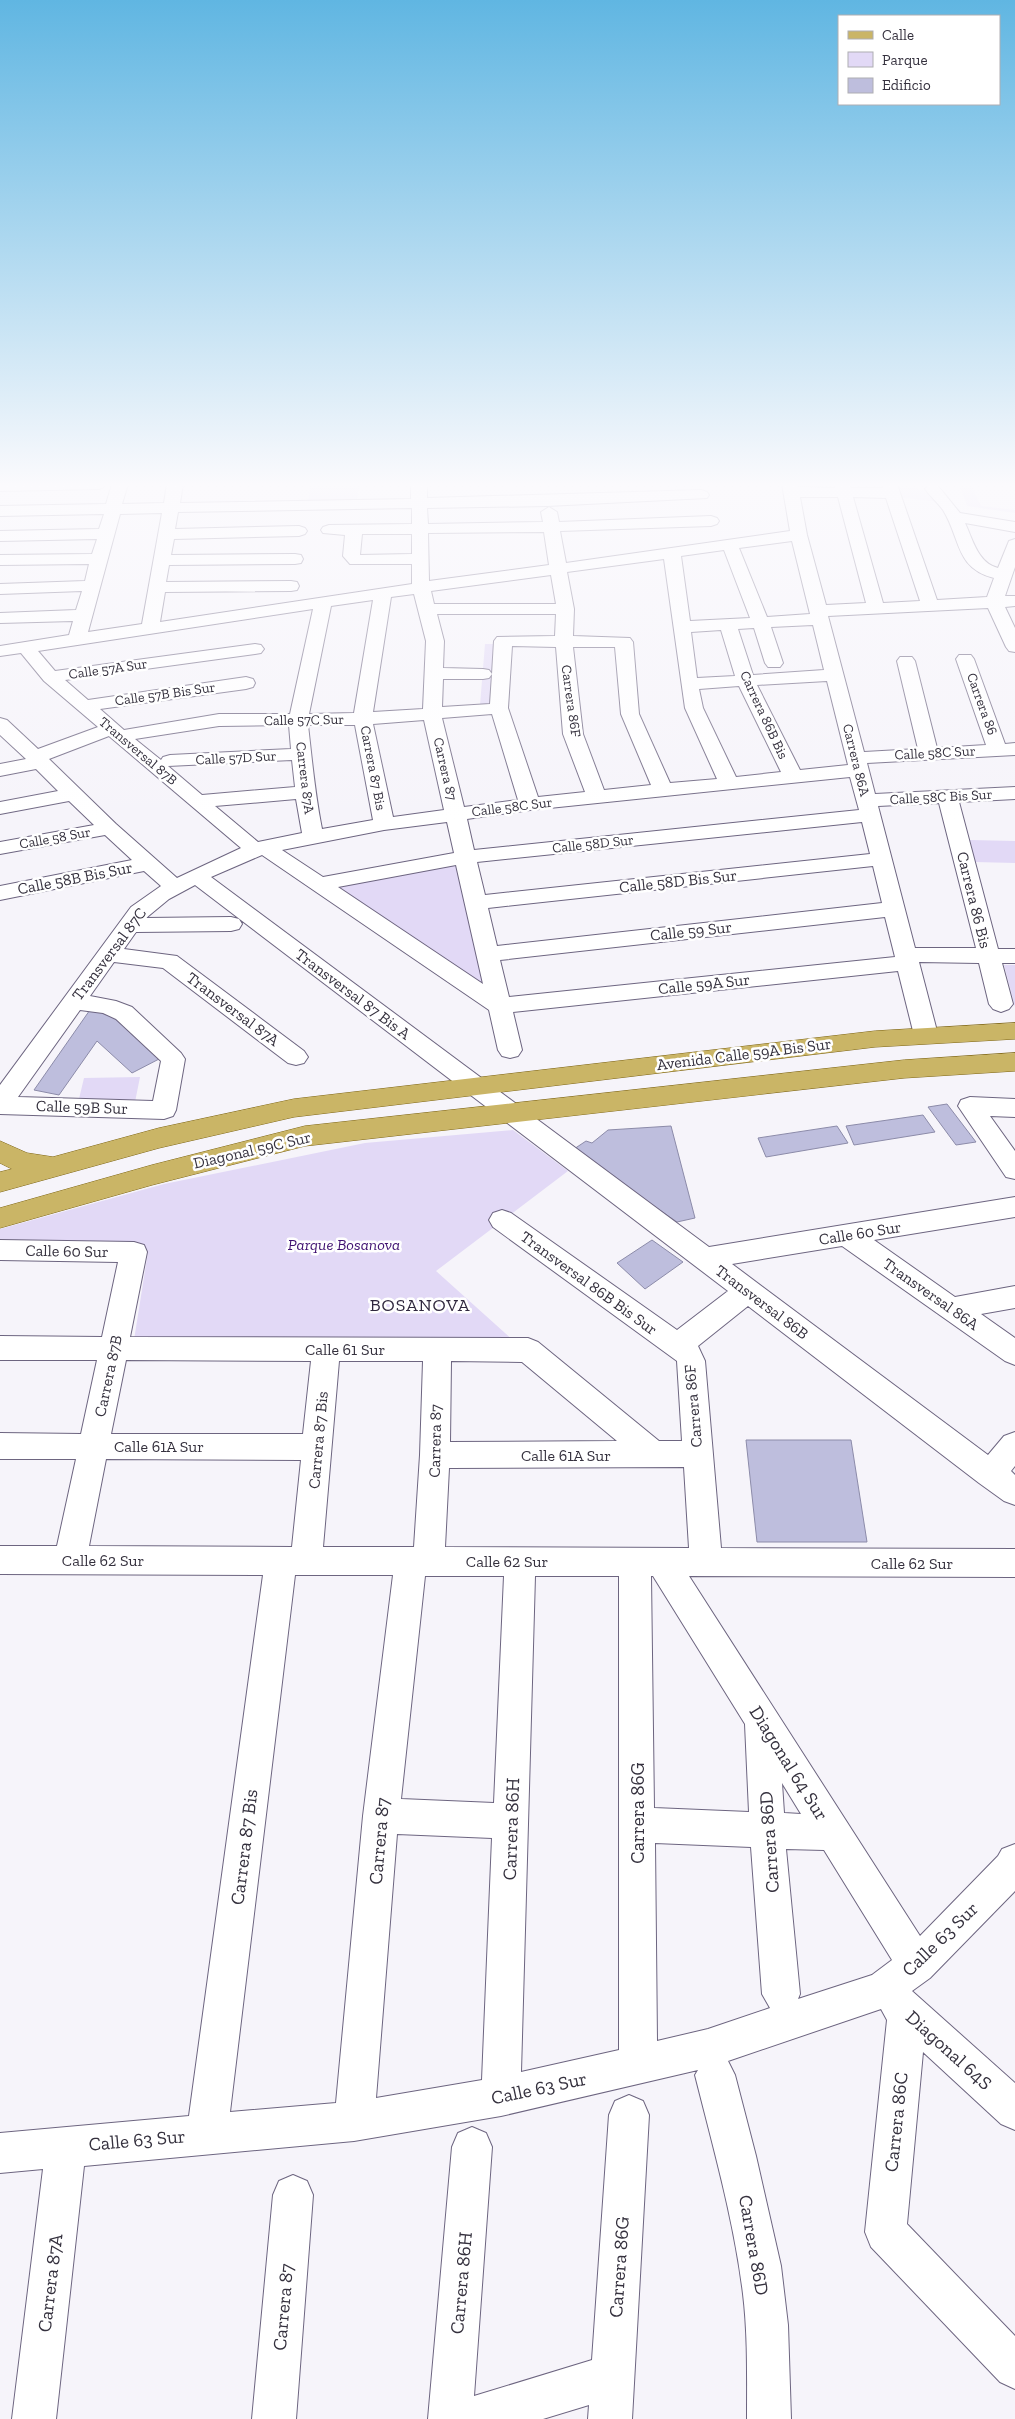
<svg xmlns="http://www.w3.org/2000/svg" width="1015" height="2419" viewBox="0 0 1015 2419" font-family="'Zilla Slab',serif">
<rect width="100%" height="100%" fill="#f6f4fa"/>
<path fill="#e2d9f6" d="M 311,484 L 359,484 L 357,501 L 308,502 Z
M 959,484 L 971,484 L 981,506 L 1015,510 L 1015,513 L 967,506 Z
M 893,485 L 930,491 L 940,502 L 897,497 Z
M 485,644 L 498,644 L 494,706 L 480,705 Z
M 970,840 L 1015,841 L 1015,863 L 975,862 Z
M 460,860 L 490,990 L 336,885 Z
M 1004,965 L 1015,965 L 1015,1007 Z
M 140,1077 L 135,1102 L 78,1103 L 84,1078 Z
M 513,1130 L 568,1171 L 436,1271 L 516,1343 L 134,1340 L 148,1252 L 0,1250 L 0,1229 L 164,1184 L 365,1143 Z"/>
<path fill="#bebedd" stroke="#8c8ba9" d="M 92,1007 L 115,1014 L 161,1058 L 132,1073 L 97,1041 L 59,1095 L 34,1090 Z
M 947,1104 L 976,1142 L 956,1145 L 928,1107 Z
M 923,1115 L 935,1132 L 854,1145 L 846,1126 Z
M 671,1126 L 695,1218 L 677,1222 L 584,1158 L 571,1151 L 586,1141 L 592,1143 L 608,1130 Z
M 837,1126 L 848,1143 L 766,1157 L 758,1138 Z
M 652,1240 L 683,1262 L 645,1289 L 617,1263 Z
M 746,1440 L 851,1440 L 867,1542 L 757,1542 Z"/>
<g fill="none" stroke-linecap="round" stroke-linejoin="round">
<defs>
<path id="minor" d="M 0,484 L 108,484 L 100,489 L 0,491 Z
M 112,484 L 128,484 L 122,504 L 164,503 L 167,484 L 183,484 L 180,503 L 411,499 L 411,484 L 427,484 L 427,498 L 701,490 L 707,492 L 709,495 L 707,498 L 547,506 L 427,508 L 428,524 L 543,522 L 541,512 L 549,507 L 557,512 L 559,522 L 711,516 L 717,518 L 719,521 L 717,524 L 711,526 L 560,531 L 566,563 L 790,531 L 782,484 L 798,484 L 798,487 L 835,488 L 834,484 L 850,484 L 851,488 L 883,488 L 881,484 L 897,484 L 937,600 L 987,597 L 994,578 C 955,568 961,539 943,510 C 938,503 930,496 925,489 L 928,486 L 938,486 L 960,513 L 1015,522 L 1015,532 L 965,523 C 973,540 978,563 998,568 L 1009,541 L 1015,539 L 1015,567 L 1005,596 L 1015,596 L 1015,606 L 1005,607 L 1015,628 L 1015,652 L 1009,651 L 1006,647 L 988,608 L 828,616 L 864,752 L 918,749 L 897,661 L 900,657 L 912,657 L 915,661 L 937,748 L 986,745 L 956,659 L 959,655 L 971,655 L 974,659 L 1005,744 L 1015,743 L 1015,755 L 867,763 L 875,794 L 1015,787 L 1015,799 L 959,802 L 998,949 L 1015,949 L 1015,963 L 1002,963 L 1013,1004 L 1009,1009 L 1001,1012 L 993,1009 L 989,1004 L 979,963 L 919,962 L 938,1035 L 934,1041 L 926,1043 L 918,1041 L 914,1035 L 898,971 L 513,1012 L 522,1050 L 518,1056 L 510,1058 L 502,1056 L 498,1050 L 489,1010 L 262,855 L 211,877 L 709,1247 L 1015,1197 L 1015,1217 L 874,1240 L 955,1297 L 1015,1286 L 1015,1308 L 981,1314 L 1015,1338 L 1015,1365 L 1005,1361 L 842,1246 L 732,1264 L 988,1455 L 1004,1436 L 1015,1432 L 1015,1466 L 1011,1471 L 1015,1475 L 1015,1505 L 1004,1501 L 979,1483 L 748,1306 L 698,1346 L 705,1361 L 721,1548 L 1015,1549 L 1015,1577 L 689,1576 L 920,1936 L 998,1856 L 1002,1849 L 1015,1844 L 1015,1891 L 930,1978 L 912,1991 L 1015,2083 L 1015,2130 L 1001,2124 L 923,2052 L 907,2224 L 1015,2336 L 1015,2389 L 1000,2382 L 871,2247 L 865,2232 L 887,2020 L 881,2009 L 728,2061 L 735,2075 L 756,2156 L 781,2266 L 788,2325 L 791,2419 L 747,2419 C 747,2377 748,2335 743,2294 C 734,2220 713,2147 695,2075 L 698,2070 L 501,2116 L 354,2141 L 84,2166 L 56,2419 L 12,2419 L 43,2169 L 0,2173 L 0,2133 L 189,2116 L 263,1575 L 0,1574 L 0,1546 L 57,1546 L 76,1459 L 0,1459 L 0,1433 L 81,1434 L 97,1360 L 0,1360 L 0,1336 L 102,1337 L 118,1262 L 0,1260 L 0,1240 L 134,1242 L 144,1245 L 147,1252 L 130,1337 L 528,1338 L 538,1342 L 659,1441 L 682,1441 L 677,1361 L 493,1227 L 489,1220 L 493,1213 L 502,1210 L 511,1213 L 677,1330 L 728,1291 L 195,885 L 169,899 L 146,918 L 231,917 L 239,919 L 242,924 L 239,929 L 231,931 L 136,932 L 124,949 L 177,956 L 304,1051 L 308,1057 L 304,1063 L 296,1065 L 288,1063 L 163,968 L 114,962 L 90,996 L 116,1001 L 132,1007 L 181,1053 L 185,1059 L 176,1110 L 173,1116 L 164,1119 L 0,1114 L 0,1085 L 131,907 L 161,886 L 144,871 L 0,900 L 0,886 L 132,860 L 105,835 L 0,854 L 0,842 L 94,825 L 69,801 L 0,814 L 0,802 L 58,791 L 36,769 L 0,776 L 0,764 L 26,759 L 0,735 L 0,718 L 7,720 L 38,749 L 98,727 L 44,681 L 21,653 L 0,656 L 0,646 L 69,635 L 73,621 L 0,623 L 0,613 L 76,610 L 82,591 L 0,594 L 0,584 L 85,581 L 89,564 L 0,565 L 0,555 L 92,554 L 97,539 L 0,541 L 0,531 L 99,529 L 104,514 L 0,516 L 0,506 L 106,504 ZM 800,497 L 838,497 L 866,603 L 826,605 L 807,535 ZM 853,497 L 886,498 L 920,601 L 883,603 ZM 412,508 L 412,524 L 329,525 L 323,527 L 321,530 L 323,533 L 345,535 L 343,556 L 350,564 L 412,564 L 412,584 L 160,622 L 165,592 L 291,591 L 297,590 L 299,586 L 297,582 L 291,581 L 166,582 L 169,565 L 295,564 L 301,563 L 303,559 L 301,555 L 295,554 L 171,555 L 174,539 L 299,536 L 305,534 L 307,531 L 305,528 L 299,526 L 175,529 L 178,512 ZM 162,513 L 142,624 L 88,632 L 120,514 ZM 544,532 L 549,565 L 429,581 L 428,533 ZM 362,534 L 412,534 L 412,554 L 360,555 ZM 792,541 L 810,614 L 767,617 L 739,548 ZM 724,550 L 750,618 L 690,621 L 681,556 ZM 664,559 L 685,708 L 717,779 L 670,783 L 639,714 L 633,642 L 630,638 L 573,636 L 574,609 L 567,572 ZM 551,575 L 556,604 L 434,604 L 431,591 ZM 414,594 L 426,641 L 423,709 L 373,712 L 391,597 ZM 373,600 L 354,713 L 309,714 L 331,606 ZM 313,609 L 290,714 L 219,714 L 124,730 L 100,709 L 246,689 L 253,687 L 255,683 L 253,679 L 246,677 L 88,700 L 65,680 L 255,654 L 261,653 L 264,649 L 261,645 L 255,644 L 55,671 L 38,651 ZM 437,614 L 556,614 L 555,636 L 497,637 L 494,641 L 492,674 L 489,670 L 483,669 L 443,668 L 444,641 ZM 813,625 L 824,670 L 753,675 L 738,629 L 754,628 L 765,663 L 768,667 L 780,667 L 783,663 L 771,627 ZM 721,630 L 735,676 L 697,678 L 691,632 ZM 512,646 L 556,647 L 563,734 L 585,792 L 538,797 L 508,708 ZM 573,647 L 615,647 L 621,714 L 651,785 L 604,790 L 583,734 ZM 492,674 L 490,704 L 442,707 L 443,679 L 483,679 L 489,678 ZM 827,681 L 848,765 L 800,770 L 757,685 ZM 739,686 L 781,772 L 736,777 L 703,708 L 699,689 ZM 492,714 L 518,800 L 464,807 L 442,718 ZM 424,720 L 444,810 L 393,817 L 373,724 ZM 289,725 L 291,749 L 170,755 L 163,757 L 161,760 L 135,739 L 219,726 ZM 308,725 L 355,725 L 373,820 L 322,829 C 315,794 312,760 308,725 ZM 109,736 L 241,848 L 177,878 L 116,824 L 49,759 ZM 292,760 L 295,787 L 202,795 L 168,766 ZM 850,777 L 859,810 L 474,850 L 467,819 L 530,810 ZM 296,799 L 302,833 L 258,842 L 215,806 ZM 939,803 L 976,948 L 915,948 L 878,806 ZM 447,822 L 454,853 L 323,877 L 282,850 L 384,830 ZM 862,822 L 870,854 L 485,895 L 477,862 ZM 456,865 L 483,984 L 338,887 ZM 873,866 L 882,903 L 497,946 L 488,908 ZM 885,917 L 895,957 L 509,997 L 500,960 ZM 80,1010 L 103,1013 L 116,1019 L 161,1061 L 153,1101 L 18,1097 ZM 126,1360 L 311,1361 L 303,1434 L 111,1434 ZM 339,1361 L 423,1361 L 420,1455 L 414,1547 L 323,1547 ZM 451,1361 L 522,1362 L 617,1441 L 450,1442 ZM 106,1459 L 301,1460 L 292,1547 L 89,1546 ZM 684,1467 L 689,1548 L 445,1547 L 449,1468 ZM 295,1575 L 393,1575 L 363,1816 L 336,2103 L 230,2112 ZM 425,1576 L 504,1576 L 494,1803 L 401,1799 ZM 535,1576 L 619,1576 L 619,2050 L 521,2072 ZM 651,1576 L 653,1576 L 745,1724 L 749,1812 L 654,1808 ZM 782,1783 L 801,1814 L 784,1813 ZM 397,1834 L 492,1838 L 482,2080 L 376,2098 ZM 655,1843 L 751,1847 L 762,1994 L 770,2008 L 708,2029 L 657,2041 ZM 786,1849 L 824,1850 L 892,1960 L 872,1975 L 798,1999 L 800,1994 Z
M 970,1097 L 1015,1099 L 1015,1117 L 990,1116 L 1015,1151 L 1015,1179 L 1006,1177 L 958,1106 L 961,1100 Z
M 629,2095 L 643,2101 L 649,2115 L 632,2419 L 588,2419 L 589,2405 L 543,2419 L 428,2419 L 452,2147 L 458,2133 L 472,2127 L 486,2133 L 492,2147 L 474,2396 L 592,2360 L 609,2115 L 615,2101 Z
M 293,2175 L 307,2181 L 313,2195 L 296,2419 L 252,2419 L 273,2195 L 279,2181 Z"/>
<path id="major" d="M 1015,1023 L 1015,1039 L 875,1047 L 294,1117 L 159,1148 L 0,1192 L 0,1172 L 12,1169 L 0,1163 L 0,1141 L 27,1153 L 53,1157 L 159,1128 L 294,1099 L 875,1031 Z
M 1015,1053 L 1015,1071 L 904,1078 L 305,1146 L 152,1185 L 0,1228 L 0,1208 L 152,1165 L 305,1126 L 904,1060 Z"/>
</defs>
<use href="#minor" stroke="#6d6580" stroke-width="2"/>
<use href="#major" stroke="#7f6616" stroke-width="1"/>
<use href="#minor" fill="#fff" fill-rule="evenodd"/>
<use href="#major" fill="#cab566" fill-rule="evenodd"/>
</g>
<linearGradient id="sky" x2="0" y2="1"><stop stop-color="#60b6e2"/><stop offset="0.59" stop-color="#fbfafd"/><stop offset="1" stop-color="#fbfafd" stop-opacity="0"/></linearGradient>
<rect width="1015" height="822" fill="url(#sky)"/>
<g text-anchor="middle" dominant-baseline="central" stroke-width="5" stroke-linejoin="round" paint-order="stroke">
<g font-size="14" fill="#35313e" stroke="#fff">
<text transform="translate(108 669) rotate(-8)">Calle 57A Sur</text>
<text transform="translate(165 694) rotate(-8)">Calle 57B Bis Sur</text>
<text transform="translate(571 701) rotate(82)">Carrera 86F</text>
<text transform="translate(982 704) rotate(70)">Carrera 86</text>
<text transform="translate(764 715) rotate(65)">Carrera 86B Bis</text>
<text transform="translate(304 720) rotate(-1)">Calle 57C Sur</text>
<text transform="translate(138 751) rotate(40)">Transversal 87B</text>
<text transform="translate(935 753) rotate(-3)">Calle 58C Sur</text>
<text transform="translate(236 758) rotate(-3)">Calle 57D Sur</text>
<text transform="translate(856 760) rotate(76)">Carrera 86A</text>
<text transform="translate(373 768) rotate(79)">Carrera 87 Bis</text>
<text transform="translate(445 769) rotate(77)">Carrera 87</text>
<text transform="translate(305 778) rotate(83)">Carrera 87A</text>
<text transform="translate(941 797) rotate(-3)">Calle 58C Bis Sur</text>
<text transform="translate(512 807) rotate(-7)">Calle 58C Sur</text>
<text transform="translate(55 838) rotate(-10)">Calle 58 Sur</text>
<text transform="translate(593 844) rotate(-6)">Calle 58D Sur</text>
</g>
<g font-size="16" fill="#35313e" stroke="#fff">
<text transform="translate(75 878) rotate(-11)">Calle 58B Bis Sur</text>
<text transform="translate(678 881) rotate(-6)">Calle 58D Bis Sur</text>
<text transform="translate(974 900) rotate(76)">Carrera 86 Bis</text>
<text transform="translate(691 931) rotate(-6)">Calle 59 Sur</text>
<text transform="translate(109 954) rotate(-53)">Transversal 87C</text>
<text transform="translate(704 984) rotate(-6)">Calle 59A Sur</text>
<text transform="translate(353 994) rotate(37)">Transversal 87 Bis A</text>
<text transform="translate(233 1009) rotate(37)">Transversal 87A</text>
<text transform="translate(744 1054) rotate(-7)">Avenida Calle 59A Bis Sur</text>
<text transform="translate(82 1107) rotate(2)">Calle 59B Sur</text>
<text transform="translate(252 1150) rotate(-13)">Diagonal 59C Sur</text>
<text transform="translate(860 1233) rotate(-9)">Calle 60 Sur</text>
<text transform="translate(67 1251) rotate(1)">Calle 60 Sur</text>
<text transform="translate(589 1283) rotate(36)">Transversal 86B Bis Sur</text>
<text transform="translate(931 1294) rotate(35)">Transversal 86A</text>
<text transform="translate(762 1302) rotate(37)">Transversal 86B</text>
<text x="345" y="1349">Calle 61 Sur</text>
<text transform="translate(108 1376) rotate(-78)">Carrera 87B</text>
<text transform="translate(693 1406) rotate(-95)">Carrera 86F</text>
<text transform="translate(318 1440) rotate(-85)">Carrera 87 Bis</text>
<text transform="translate(435 1441) rotate(-89)">Carrera 87</text>
<text x="159" y="1446">Calle 61A Sur</text>
<text x="566" y="1455">Calle 61A Sur</text>
<text x="103" y="1560">Calle 62 Sur</text>
<text x="507" y="1561">Calle 62 Sur</text>
<text x="912" y="1563">Calle 62 Sur</text>
</g>
<g font-size="16" font-style="italic" fill="#3f1070" stroke="#fff">
<text x="344" y="1244">Parque Bosanova</text>
</g>
<g font-size="18" letter-spacing="1" fill="#2f273e" stroke="#fff">
<text x="420" y="1305">BOSANOVA</text>
</g>
<g font-size="19" fill="#35313e" stroke="#fff">
<text transform="translate(789 1763) rotate(58)">Diagonal 64 Sur</text>
<text transform="translate(637 1813) rotate(-90)">Carrera 86G</text>
<text transform="translate(511 1829) rotate(-88)">Carrera 86H</text>
<text transform="translate(379 1841) rotate(-85)">Carrera 87</text>
<text transform="translate(769 1842) rotate(-94)">Carrera 86D</text>
<text transform="translate(244 1847) rotate(-83)">Carrera 87 Bis</text>
<text transform="translate(940 1939) rotate(-44)">Calle 63 Sur</text>
<text transform="translate(949 2050) rotate(42)">Diagonal 64S</text>
<text transform="translate(539 2088) rotate(-12)">Calle 63 Sur</text>
<text transform="translate(896 2122) rotate(-84)">Carrera 86C</text>
<text transform="translate(137 2140) rotate(-5)">Calle 63 Sur</text>
<text transform="translate(754 2245) rotate(80)">Carrera 86D</text>
<text transform="translate(619 2267) rotate(-86)">Carrera 86G</text>
<text transform="translate(50 2283) rotate(-83)">Carrera 87A</text>
<text transform="translate(461 2283) rotate(-85)">Carrera 86H</text>
<text transform="translate(283 2307) rotate(-85)">Carrera 87</text>
</g>
</g>
<rect x="838" y="15" width="162" height="90" fill="#ffffff" stroke="#aeadb2"/>
<rect x="848" y="31" width="25" height="8" fill="#cab566" stroke="#aeadb2"/>
<text x="882" y="40" font-size="15" fill="#35313e">Calle</text>
<rect x="848" y="52" width="25" height="15" fill="#e2d9f6" stroke="#aeadb2"/>
<text x="882" y="65" font-size="15" fill="#35313e">Parque</text>
<rect x="848" y="78" width="25" height="15" fill="#bebedd" stroke="#aeadb2"/>
<text x="882" y="90" font-size="15" fill="#35313e">Edificio</text>
</svg>
